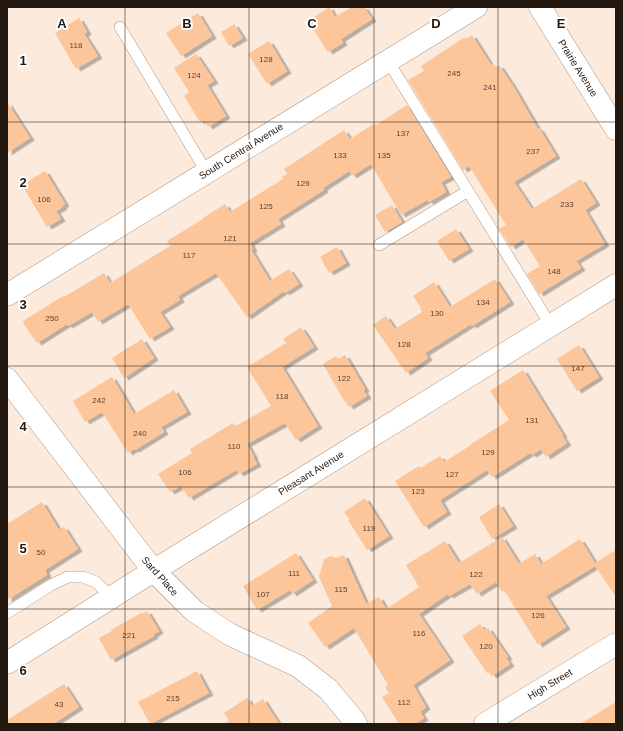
<svg xmlns="http://www.w3.org/2000/svg" width="623" height="731" viewBox="0 0 623 731" font-family="Arial,sans-serif">
<defs>
<filter id="shadow"><feDropShadow dx="4.5" dy="2.5" stdDeviation="0" flood-color="#0004"/></filter>
</defs>
<rect width="100%" height="100%" fill="#fceadc"/>
<path fill="#fdc59a" filter="url(#shadow)" d="M 329,7 L 335,17 L 352,7 L 364,7 L 372,19 L 341,39 L 343,43 L 328,52 L 308,21 Z
M 198,13 L 212,36 L 181,56 L 166,33 Z
M 79,18 L 87,32 L 84,34 L 98,56 L 76,69 L 55,33 Z
M 234,24 L 243,38 L 229,46 L 221,32 Z
M 472,35 L 491,65 L 493,64 L 495,68 L 499,65 L 513,86 L 538,129 L 539,128 L 556,156 L 514,182 L 532,209 L 581,179 L 596,203 L 585,210 L 605,244 L 576,261 L 581,268 L 539,294 L 527,274 L 540,266 L 523,239 L 511,247 L 499,229 L 506,225 L 469,166 L 463,170 L 408,80 L 424,71 L 421,66 L 465,37 L 466,39 Z
M 269,41 L 287,71 L 267,84 L 248,54 Z
M 196,54 L 214,81 L 207,85 L 226,116 L 208,127 L 204,120 L 200,122 L 184,96 L 189,92 L 174,68 Z
M 7,102 L 30,138 L 7,153 Z
M 407,105 L 451,177 L 441,182 L 446,192 L 429,202 L 427,200 L 401,215 L 371,164 L 352,176 L 349,171 L 323,188 L 324,190 L 278,219 L 281,224 L 250,243 L 253,249 L 251,250 L 270,281 L 289,269 L 299,284 L 285,293 L 284,291 L 247,317 L 216,273 L 178,296 L 180,300 L 160,312 L 170,327 L 150,339 L 128,304 L 98,322 L 92,312 L 68,326 L 67,324 L 37,343 L 23,323 L 24,323 L 23,321 L 63,296 L 64,297 L 104,273 L 110,283 L 170,246 L 167,241 L 203,219 L 203,218 L 225,204 L 230,212 L 283,179 L 282,177 L 287,174 L 284,169 L 344,130 L 350,139 L 375,123 L 376,125 Z
M 45,171 L 65,204 L 62,206 L 63,207 L 56,211 L 61,219 L 47,227 L 22,185 Z
M 392,205 L 402,222 L 385,232 L 375,215 Z
M 456,229 L 469,249 L 449,261 L 437,241 Z
M 337,247 L 346,263 L 329,273 L 320,257 Z
M 495,279 L 510,302 L 472,326 L 471,324 L 425,353 L 428,358 L 406,373 L 373,325 L 386,316 L 395,329 L 422,312 L 420,309 L 421,308 L 413,296 L 434,282 L 450,307 Z
M 301,327 L 314,347 L 282,367 L 318,426 L 296,440 L 285,423 L 247,444 L 254,457 L 253,457 L 257,464 L 239,474 L 236,470 L 189,498 L 181,486 L 170,492 L 158,474 L 192,453 L 190,449 L 233,423 L 236,426 L 271,406 L 247,367 L 286,343 L 283,339 Z
M 142,339 L 154,358 L 124,378 L 112,358 Z
M 579,345 L 599,377 L 577,391 L 557,359 Z
M 345,355 L 365,389 L 363,390 L 367,396 L 349,407 L 345,401 L 344,401 L 323,364 L 336,356 L 338,359 Z
M 523,370 L 563,435 L 562,436 L 567,443 L 546,457 L 541,449 L 532,455 L 530,453 L 492,477 L 487,470 L 440,500 L 447,512 L 424,527 L 395,481 L 419,466 L 420,468 L 440,456 L 444,462 L 471,445 L 471,444 L 509,420 L 490,391 Z
M 112,377 L 134,414 L 174,390 L 187,412 L 161,427 L 164,432 L 135,450 L 134,449 L 128,453 L 102,412 L 85,422 L 73,401 Z
M 365,498 L 389,536 L 367,550 L 348,520 L 350,520 L 344,512 Z
M 42,502 L 59,530 L 64,527 L 78,549 L 45,570 L 47,575 L 7,600 L 7,524 Z
M 499,504 L 513,526 L 492,539 L 479,517 Z
M 502,537 L 519,564 L 535,554 L 541,564 L 580,539 L 595,563 L 616,550 L 616,597 L 595,566 L 546,596 L 566,627 L 538,645 L 504,590 L 502,592 L 496,582 L 477,594 L 470,584 L 449,596 L 448,594 L 419,614 L 450,660 L 413,685 L 426,707 L 420,712 L 424,718 L 415,724 L 399,724 L 382,697 L 389,693 L 385,687 L 388,685 L 354,628 L 325,647 L 308,623 L 332,606 L 319,577 L 324,559 L 331,556 L 336,558 L 344,555 L 366,604 L 379,597 L 386,609 L 419,587 L 406,565 L 445,541 L 459,563 Z
M 296,553 L 313,580 L 292,594 L 290,590 L 257,610 L 243,586 Z
M 147,611 L 159,631 L 153,635 L 154,636 L 111,660 L 99,638 L 112,631 L 111,630 L 141,613 L 142,614 Z
M 480,624 L 484,630 L 488,628 L 508,657 L 506,658 L 510,664 L 492,676 L 489,672 L 487,673 L 462,636 Z
M 197,671 L 209,693 L 150,724 L 138,702 Z
M 64,684 L 79,707 L 53,724 L 7,724 L 7,720 Z
M 247,698 L 252,706 L 263,699 L 279,724 L 224,724 L 229,721 L 224,713 Z
M 616,702 L 616,724 L 580,724 Z"/>
<g fill="none" stroke-linecap="round" stroke-linejoin="round">
<defs>
<path id="service" d="M 120,27 L 207,173
M 388,61 L 551,326
M 379,245 L 468,191
M 7,613 L 51,585 L 68,577 L 83,577 L 96,582 L 111,597"/>
<path id="minor" d="M 7,295 L 476,7
M 7,379 L 153,570 L 194,611 L 229,634 L 298,666 L 328,689 L 353,719 L 356,724
M 7,663 L 166,563 L 616,285
M 485,724 L 616,644"/>
<path id="secondary" d="M 540,7 L 616,129"/>
</defs>
<use href="#service" stroke="#b49883" stroke-width="12"/>
<use href="#minor" stroke="#b49883" stroke-width="23"/>
<use href="#secondary" stroke="#b49883" stroke-width="23"/>
<use href="#service" stroke="#fff" stroke-width="11"/>
<use href="#minor" stroke="#fff" stroke-width="22"/>
<use href="#secondary" stroke="#fff" stroke-width="22"/>
</g>
<path fill="none" stroke="#241911" stroke-width="1" stroke-opacity="0.55" d="M 125,7 L 125,724M 249,7 L 249,724M 374,7 L 374,724M 498,7 L 498,724M 7,122 L 616,122M 7,244 L 616,244M 7,366 L 616,366M 7,487 L 616,487M 7,609 L 616,609"/>
<g text-anchor="middle" dominant-baseline="central" stroke-width="4" stroke-linejoin="round" paint-order="stroke">
<g font-size="8" fill="#5a4433">
<text x="76" y="45">118</text>
<text x="266" y="59">128</text>
<text x="454" y="73">245</text>
<text x="194" y="75">124</text>
<text x="490" y="87">241</text>
<text x="403" y="133">137</text>
<text x="533" y="151">237</text>
<text x="340" y="155">133</text>
<text x="384" y="155">135</text>
<text x="303" y="183">129</text>
<text x="44" y="199">106</text>
<text x="567" y="204">233</text>
<text x="266" y="206">125</text>
<text x="230" y="238">121</text>
<text x="189" y="255">117</text>
<text x="554" y="271">148</text>
<text x="483" y="302">134</text>
<text x="437" y="313">130</text>
<text x="52" y="318">250</text>
<text x="404" y="344">128</text>
<text x="578" y="368">147</text>
<text x="344" y="378">122</text>
<text x="282" y="396">118</text>
<text x="99" y="400">242</text>
<text x="532" y="420">131</text>
<text x="140" y="433">240</text>
<text x="234" y="446">110</text>
<text x="488" y="452">129</text>
<text x="185" y="472">106</text>
<text x="452" y="474">127</text>
<text x="418" y="491">123</text>
<text x="369" y="528">119</text>
<text x="41" y="552">50</text>
<text x="294" y="573">111</text>
<text x="476" y="574">122</text>
<text x="341" y="589">115</text>
<text x="263" y="594">107</text>
<text x="538" y="615">126</text>
<text x="419" y="633">116</text>
<text x="129" y="635">221</text>
<text x="486" y="646">120</text>
<text x="173" y="698">215</text>
<text x="404" y="702">112</text>
<text x="59" y="704">43</text>
</g>
<g font-size="10" fill="#241911" stroke="#fff">
<text transform="translate(578 68) rotate(58)">Prairie Avenue</text>
<text transform="translate(241 151) rotate(-32)">South Central Avenue</text>
<text transform="translate(311 473) rotate(-32)">Pleasant Avenue</text>
<text transform="translate(160 576) rotate(48)">Sard Place</text>
<text transform="translate(550 684) rotate(-31)">High Street</text>
</g>
</g>
<g font-size="13" text-anchor="middle" font-weight="bold" fill="#241911" stroke="#fff" stroke-width="4" stroke-linejoin="round" paint-order="stroke">
<text x="62" y="28">A</text>
<text x="187" y="28">B</text>
<text x="312" y="28">C</text>
<text x="436" y="28">D</text>
<text x="561" y="28">E</text>
<text x="23" y="65">1</text>
<text x="23" y="187">2</text>
<text x="23" y="309">3</text>
<text x="23" y="431">4</text>
<text x="23" y="553">5</text>
<text x="23" y="675">6</text>
</g>
<rect width="623" height="731" fill="none" stroke="#241911" stroke-width="16"/>
</svg>
